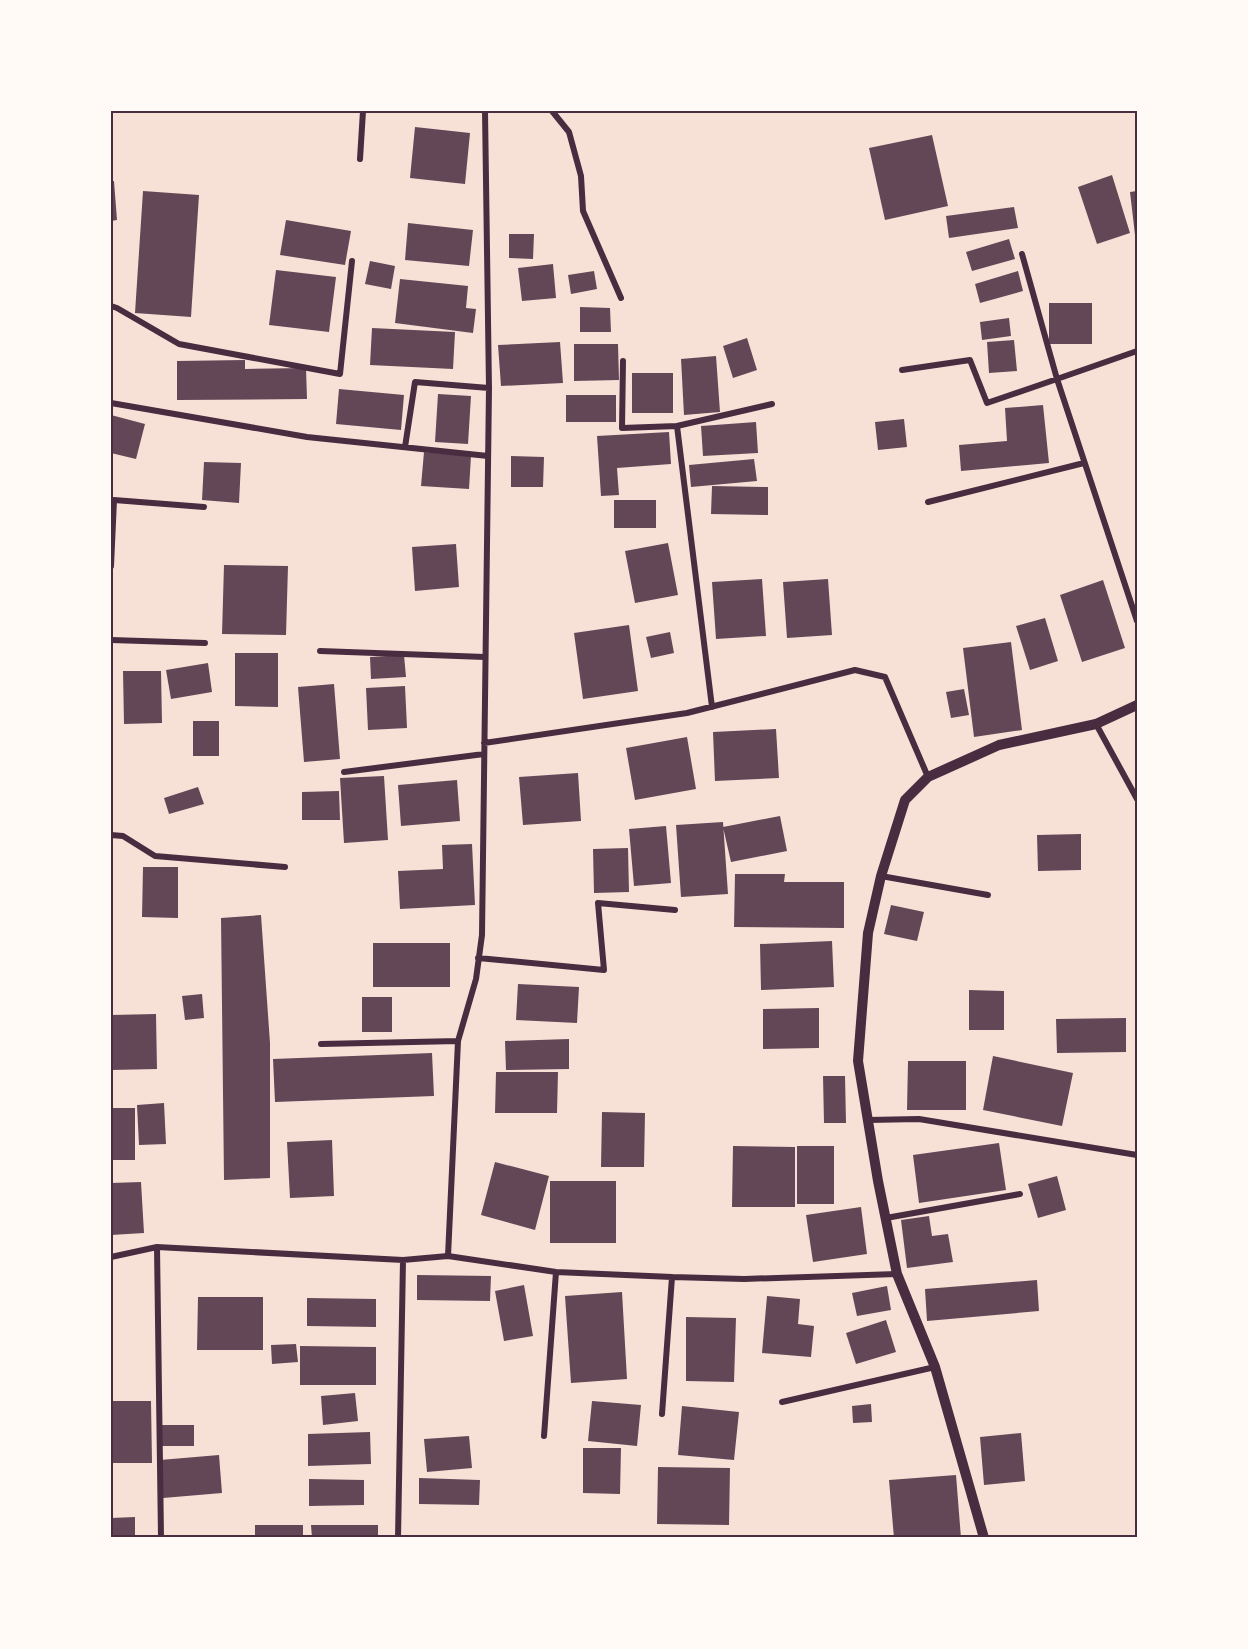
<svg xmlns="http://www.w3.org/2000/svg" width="1248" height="1649" viewBox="0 0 1248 1649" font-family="'DM Sans',sans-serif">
<rect width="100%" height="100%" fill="#f7e1d7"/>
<path fill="#644757" d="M 415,127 L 470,133 L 465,184 L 410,178 Z
M 932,135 L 948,206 L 885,220 L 869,148 Z
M 1112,175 L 1130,233 L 1097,244 L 1078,187 Z
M 111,181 L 114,181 L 117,220 L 111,221 Z
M 143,191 L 199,195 L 191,317 L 135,313 Z
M 1137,191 L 1137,235 L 1135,235 L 1130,192 Z
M 1014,207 L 1018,228 L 949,238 L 946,216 Z
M 286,220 L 351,231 L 345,265 L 280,255 Z
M 408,223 L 473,230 L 469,266 L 405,260 Z
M 509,234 L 534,234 L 533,259 L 509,258 Z
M 1009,239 L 1015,259 L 972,271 L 966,252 Z
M 370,261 L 395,266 L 391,289 L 365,284 Z
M 553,264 L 556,298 L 522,301 L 518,268 Z
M 276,270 L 336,277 L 329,332 L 269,325 Z
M 594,271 L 597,289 L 571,294 L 568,275 Z
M 1018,271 L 1023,291 L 980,303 L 975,284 Z
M 400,279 L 468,286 L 466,308 L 476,309 L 473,333 L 395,323 Z
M 1049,303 L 1092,303 L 1092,344 L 1049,344 Z
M 580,307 L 610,308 L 611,332 L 580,332 Z
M 1009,318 L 1011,336 L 982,340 L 980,322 Z
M 372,328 L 455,332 L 453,369 L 370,365 Z
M 747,338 L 757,370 L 733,378 L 723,346 Z
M 1014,340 L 1017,371 L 989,373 L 987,342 Z
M 560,342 L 563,383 L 501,386 L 498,345 Z
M 574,344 L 618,344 L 619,380 L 574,381 Z
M 716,356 L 720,412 L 684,415 L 681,359 Z
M 245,360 L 245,369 L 306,368 L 307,399 L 177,400 L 177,361 Z
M 632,373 L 673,373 L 673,413 L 632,413 Z
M 339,389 L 404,395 L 401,430 L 336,424 Z
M 438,394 L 471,396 L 468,444 L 435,442 Z
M 566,395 L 616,395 L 616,422 L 566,422 Z
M 1043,405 L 1049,463 L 961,471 L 959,445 L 1007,441 L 1005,408 Z
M 111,415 L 145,424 L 136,459 L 111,453 Z
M 904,419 L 907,447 L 878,450 L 875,422 Z
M 756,422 L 758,453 L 703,456 L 701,426 Z
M 669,432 L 671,464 L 617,468 L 619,495 L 601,496 L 597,436 Z
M 424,452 L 471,456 L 469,489 L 421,486 Z
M 511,456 L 544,457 L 543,487 L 511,487 Z
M 754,459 L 757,481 L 691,487 L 689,465 Z
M 204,462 L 241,463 L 239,503 L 202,500 Z
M 712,486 L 768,487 L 768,515 L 711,514 Z
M 614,500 L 656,500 L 656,528 L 614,528 Z
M 668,543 L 678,595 L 635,603 L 625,551 Z
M 456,544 L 459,587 L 415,591 L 412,547 Z
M 224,565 L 288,566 L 286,635 L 222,634 Z
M 762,579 L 766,636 L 716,639 L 712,582 Z
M 828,579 L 832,635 L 787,638 L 783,582 Z
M 1103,580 L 1125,648 L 1082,662 L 1060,595 Z
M 1045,618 L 1058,661 L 1030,670 L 1016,626 Z
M 629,625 L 638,691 L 583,699 L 574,633 Z
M 670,632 L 674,653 L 651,658 L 646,637 Z
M 1011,642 L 1022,730 L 974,737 L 963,648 Z
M 235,653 L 278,653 L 278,707 L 235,706 Z
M 404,655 L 406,677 L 371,679 L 370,657 Z
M 208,663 L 212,692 L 171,699 L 166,670 Z
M 123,671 L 161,671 L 162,723 L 124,724 Z
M 334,684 L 340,759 L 304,762 L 298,687 Z
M 405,686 L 407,728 L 368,730 L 366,688 Z
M 964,689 L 969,715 L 951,718 L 946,692 Z
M 193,721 L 219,721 L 219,756 L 193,756 Z
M 776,729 L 779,778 L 715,781 L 713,732 Z
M 687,737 L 696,789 L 635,800 L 626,748 Z
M 578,773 L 581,821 L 523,825 L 519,777 Z
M 384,776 L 388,840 L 344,843 L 340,778 Z
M 457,780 L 460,821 L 401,826 L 398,785 Z
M 198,787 L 204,804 L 169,814 L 164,798 Z
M 339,791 L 340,820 L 302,820 L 302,792 Z
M 780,816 L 787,851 L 731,862 L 723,827 Z
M 723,822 L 728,894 L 681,897 L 676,825 Z
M 666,826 L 671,883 L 634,886 L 629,829 Z
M 1081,834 L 1081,870 L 1038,871 L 1037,835 Z
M 472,844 L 475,905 L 400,909 L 398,871 L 443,869 L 442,845 Z
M 628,848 L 629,892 L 594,893 L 593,849 Z
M 143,867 L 178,867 L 178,918 L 142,917 Z
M 735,874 L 785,874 L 784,882 L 844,882 L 844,928 L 734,927 Z
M 891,905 L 924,912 L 917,941 L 884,934 Z
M 261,915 L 270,1043 L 270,1178 L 224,1180 L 221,918 Z
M 832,941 L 834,987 L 761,990 L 760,944 Z
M 373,943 L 450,943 L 450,987 L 373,987 Z
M 518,984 L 579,987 L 577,1023 L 516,1020 Z
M 969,990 L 1004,991 L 1004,1030 L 969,1030 Z
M 202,994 L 204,1018 L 185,1020 L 182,996 Z
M 362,997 L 392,997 L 392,1032 L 362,1032 Z
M 819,1008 L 819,1048 L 763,1049 L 763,1009 Z
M 156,1014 L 157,1069 L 111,1070 L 111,1015 Z
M 1126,1018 L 1126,1052 L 1057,1053 L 1056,1019 Z
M 569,1039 L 569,1069 L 506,1070 L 505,1041 Z
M 432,1053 L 434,1096 L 275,1102 L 273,1059 Z
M 993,1056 L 1073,1073 L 1062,1126 L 983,1110 Z
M 908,1061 L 966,1061 L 966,1110 L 907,1110 Z
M 496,1072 L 558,1072 L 557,1113 L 495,1113 Z
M 823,1076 L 845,1076 L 846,1123 L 824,1123 Z
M 164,1103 L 166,1144 L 139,1145 L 137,1105 Z
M 111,1108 L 135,1108 L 135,1160 L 111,1160 Z
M 602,1112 L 645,1113 L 644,1167 L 601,1167 Z
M 332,1140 L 334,1196 L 290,1198 L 287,1142 Z
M 999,1143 L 1006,1190 L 919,1203 L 913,1155 Z
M 733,1146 L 795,1147 L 795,1207 L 732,1207 Z
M 797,1146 L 834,1146 L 834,1204 L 797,1204 Z
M 495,1162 L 549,1176 L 535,1230 L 481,1215 Z
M 1057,1176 L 1066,1210 L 1038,1218 L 1028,1184 Z
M 550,1181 L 616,1181 L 616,1243 L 550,1243 Z
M 141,1182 L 144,1233 L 111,1235 L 111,1183 Z
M 861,1207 L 867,1254 L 813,1262 L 806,1215 Z
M 929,1216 L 932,1236 L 948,1234 L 953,1262 L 907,1268 L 901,1220 Z
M 417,1275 L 491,1276 L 490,1301 L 417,1300 Z
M 1037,1280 L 1039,1311 L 927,1321 L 925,1289 Z
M 524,1285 L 533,1336 L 504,1341 L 495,1291 Z
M 887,1286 L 891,1310 L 857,1316 L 852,1293 Z
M 622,1292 L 627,1379 L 571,1383 L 565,1296 Z
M 767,1296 L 800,1299 L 798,1324 L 814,1326 L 811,1357 L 762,1353 Z
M 198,1297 L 263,1297 L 263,1350 L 197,1350 Z
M 307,1298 L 376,1299 L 376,1327 L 307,1326 Z
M 686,1317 L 736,1318 L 734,1382 L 686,1381 Z
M 886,1320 L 896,1352 L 856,1364 L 846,1333 Z
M 296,1344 L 298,1362 L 272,1364 L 271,1345 Z
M 300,1346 L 376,1347 L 376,1385 L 300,1385 Z
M 355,1393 L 358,1421 L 323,1425 L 321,1396 Z
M 111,1401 L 151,1401 L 152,1463 L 111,1463 Z
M 592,1401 L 641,1405 L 637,1446 L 588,1441 Z
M 871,1404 L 872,1422 L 853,1423 L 852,1406 Z
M 682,1406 L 739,1412 L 734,1460 L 678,1455 Z
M 161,1425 L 194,1425 L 194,1446 L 161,1446 Z
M 370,1432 L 371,1464 L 308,1466 L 308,1434 Z
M 1021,1433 L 1025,1481 L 984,1485 L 980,1437 Z
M 469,1436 L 472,1468 L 427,1472 L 424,1439 Z
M 583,1448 L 621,1448 L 620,1494 L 583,1493 Z
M 219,1455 L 222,1493 L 163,1498 L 160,1460 Z
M 658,1467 L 730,1468 L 729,1525 L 657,1524 Z
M 956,1475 L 961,1538 L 894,1538 L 889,1480 Z
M 419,1478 L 480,1480 L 479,1505 L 419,1504 Z
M 309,1479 L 364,1480 L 364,1505 L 309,1506 Z
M 135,1517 L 135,1538 L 111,1538 L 111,1518 Z
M 255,1525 L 303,1525 L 303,1538 L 255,1538 Z
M 311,1525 L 378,1525 L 378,1538 L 312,1538 Z"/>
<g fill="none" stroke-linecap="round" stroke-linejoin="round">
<path stroke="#4a2c40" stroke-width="6" d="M 552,111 L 569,132 L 581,176 L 583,211 L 621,298
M 360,159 L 363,111
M 1022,254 L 1057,379 L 1137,351
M 111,306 L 117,308 L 179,344 L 340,374 L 352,261
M 623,361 L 622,428 L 677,426 L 712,707
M 902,370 L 970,360 L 987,403 L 1057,379 L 1137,621
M 111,403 L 307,437 L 488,456
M 677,426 L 772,404
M 405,447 L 415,382 L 489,388
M 928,502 L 1084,463
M 111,566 L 114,500 L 204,507
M 111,640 L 205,643
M 320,651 L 485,657
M 1096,724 L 1137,799
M 484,743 L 687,713 L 855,670 L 885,677 L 928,777
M 344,772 L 484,754
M 111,835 L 123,836 L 155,856 L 285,867
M 881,876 L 988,895
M 478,958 L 604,970 L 598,903 L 675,910
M 321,1044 L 458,1041
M 868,1120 L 919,1119 L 1137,1155
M 886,1218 L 1020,1194
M 157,1247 L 161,1538
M 448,1256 L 458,1041 L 476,979 L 482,935 L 489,388 L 485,111
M 111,1257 L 157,1247 L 403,1260 L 448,1256 L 556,1272 L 672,1277 L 744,1279 L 897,1274
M 782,1402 L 935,1367
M 662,1414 L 672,1277
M 544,1436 L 556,1272
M 398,1538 L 403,1260"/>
<path stroke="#4a2c40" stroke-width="10" d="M 984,1538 L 935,1367 L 897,1274 L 878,1181 L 858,1061 L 868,933 L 881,876 L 905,800 L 928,777 L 999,745 L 1096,724 L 1137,705"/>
</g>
<rect width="1248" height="1649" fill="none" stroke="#fffaf5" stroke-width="225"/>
<rect x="112" y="112" width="1024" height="1424" fill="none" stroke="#4a2c40" stroke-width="2"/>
</svg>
